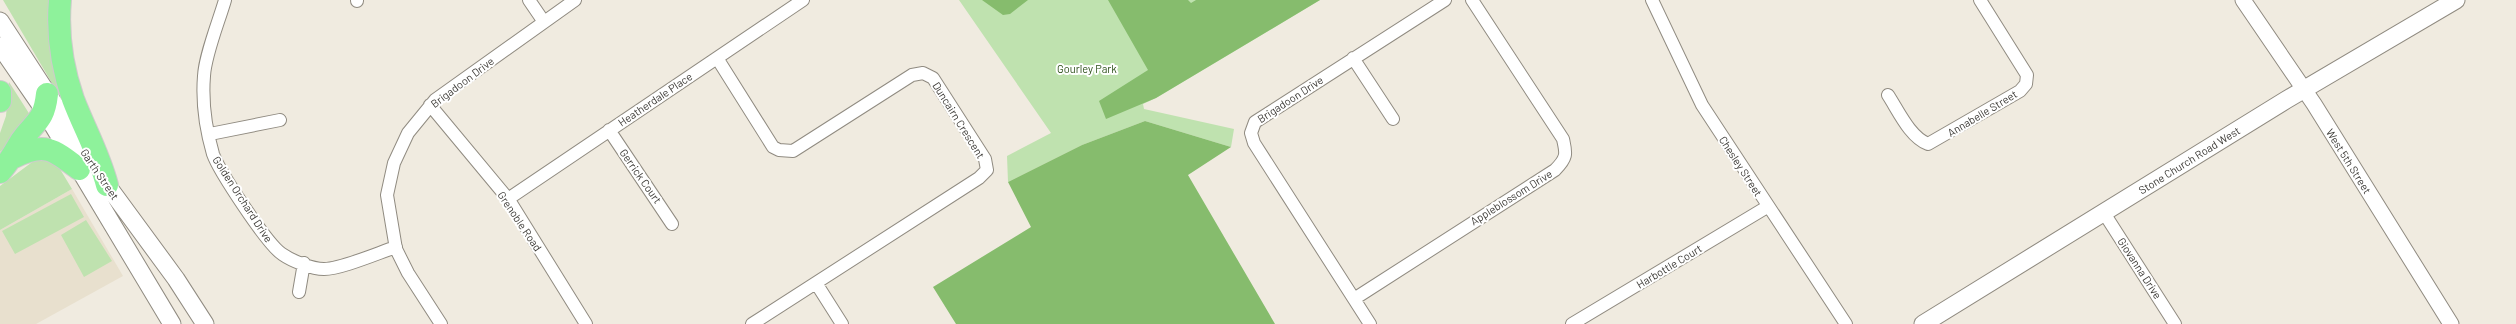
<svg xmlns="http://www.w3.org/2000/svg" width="2516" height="324" viewBox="0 0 2516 324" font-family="Barlow,sans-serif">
<rect width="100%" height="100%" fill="#f0ebe0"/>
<path fill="#e8e0ce" d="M 72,189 L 123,276 L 36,324 L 0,324 L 0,230 Z"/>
<path fill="#bfe2af" d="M 3,0 L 53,0 L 69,112 Z
M 959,0 L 1320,0 L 1156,98 L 1143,104 L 1144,109 L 1234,129 L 1231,147 L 1145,121 L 1082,145 L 1008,182 L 1007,156 L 1051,133 Z
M 9,82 L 32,118 L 0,152 L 0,133 L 6,116 Z
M 39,157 L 57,164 L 72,189 L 0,230 L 0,186 Z
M 71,194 L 84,217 L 15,254 L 2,231 Z
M 86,220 L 112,261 L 84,277 L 61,235 Z"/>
<path fill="#86bc6d" d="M 982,0 L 1028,0 L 1010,14 L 1003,15 Z
M 1108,0 L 1188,0 L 1191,3 L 1196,0 L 1320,0 L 1156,98 L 1106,119 L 1099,101 L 1148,70 Z
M 1145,121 L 1231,147 L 1188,175 L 1275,324 L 956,324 L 933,287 L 1031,227 L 1008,182 L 1082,145 Z"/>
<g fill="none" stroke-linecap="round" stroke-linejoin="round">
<defs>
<path id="minor" d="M 225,0 C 219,21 205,55 204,76 C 202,101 206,130 213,154 C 219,171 267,244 282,254 C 292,261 312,269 324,269 C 341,269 378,253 396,247
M 357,0 L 357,1
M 529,0 L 544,22
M 1652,0 L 1702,105 L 1846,324
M 717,58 L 773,147 L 779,150 L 793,151 L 912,75 L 923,73 L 933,78 L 985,159 L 987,170 L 979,178 L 752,324
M 1353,58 L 1393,119
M 1888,95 C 1899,112 1910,137 1928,144 L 2020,91 L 2026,84 L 2027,75 L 1980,0
M 430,105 L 509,200 L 586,324
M 609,130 L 672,224
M 210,134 L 280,120
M 508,199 L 803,0
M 2104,213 L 2175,324
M 816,283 L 842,324
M 299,292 L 304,263
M 1354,299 L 1555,170 C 1568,157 1566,153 1563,139 L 1472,0
M 441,324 L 408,273 L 396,249 L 387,195 L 394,163 L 408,133 L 435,100 L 575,0
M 1370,324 L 1254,143 L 1251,133 L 1255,122 L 1445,0
M 1572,324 L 1767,207"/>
<path id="tertiary" d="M 2243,0 L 2314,104 L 2451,324"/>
<path id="secondary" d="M 0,21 L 107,185 L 176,279 L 205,324
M 0,46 L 42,107 L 172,324
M 1923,324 L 2286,100 L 2456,0"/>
<path id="motorway" d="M 60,0 C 57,34 62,67 73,99 C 84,128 99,154 107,185
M 0,92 L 0,101
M 14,157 C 45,142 53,149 79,169
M 0,172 C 10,161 14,153 21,141 C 35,121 44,122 47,94"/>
</defs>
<use href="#minor" stroke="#908b81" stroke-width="14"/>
<use href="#tertiary" stroke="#908b81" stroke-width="17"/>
<use href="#secondary" stroke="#908b81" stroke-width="19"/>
<use href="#motorway" stroke="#cdcccb" stroke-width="24"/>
<use href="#minor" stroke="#fff" stroke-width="12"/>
<use href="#tertiary" stroke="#fff" stroke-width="15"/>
<use href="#secondary" stroke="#fff" stroke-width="17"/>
<use href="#motorway" stroke="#8ef29b" stroke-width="22"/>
</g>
<g text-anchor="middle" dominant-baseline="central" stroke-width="4" stroke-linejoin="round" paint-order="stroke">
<g font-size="11" fill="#2c4f19" stroke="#fff">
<text x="1087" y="68">Gourley Park</text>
</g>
<g font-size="11" fill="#3d3b37" stroke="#fff">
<text transform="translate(462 82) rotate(-37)">Brigadoon Drive</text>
<text transform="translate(655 99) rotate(-34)">Heatherdale Place</text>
<text transform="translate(1290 99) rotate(-33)">Brigadoon Drive</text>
<text transform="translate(1982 113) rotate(-31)">Annabelle Street</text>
<text transform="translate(959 120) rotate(58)">Duncairn Crescent</text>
<text transform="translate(2189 160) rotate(-32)">Stone Church Road West</text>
<text transform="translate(2349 161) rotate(58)">West 5th Street</text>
<text transform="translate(1741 166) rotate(57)">Chesley Street</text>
<text transform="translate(100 174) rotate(56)">Garth Street</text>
<text transform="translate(641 176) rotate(55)">Gerrick Court</text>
<text transform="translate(1511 197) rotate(-32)">Appleblossom Drive</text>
<text transform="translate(243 199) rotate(57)">Golden Orchard Drive</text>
<text transform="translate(520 221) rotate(56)">Grenoble Road</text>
<text transform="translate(1669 266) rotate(-31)">Harbottle Court</text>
<text transform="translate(2140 268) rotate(57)">Giovanna Drive</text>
</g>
</g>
</svg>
